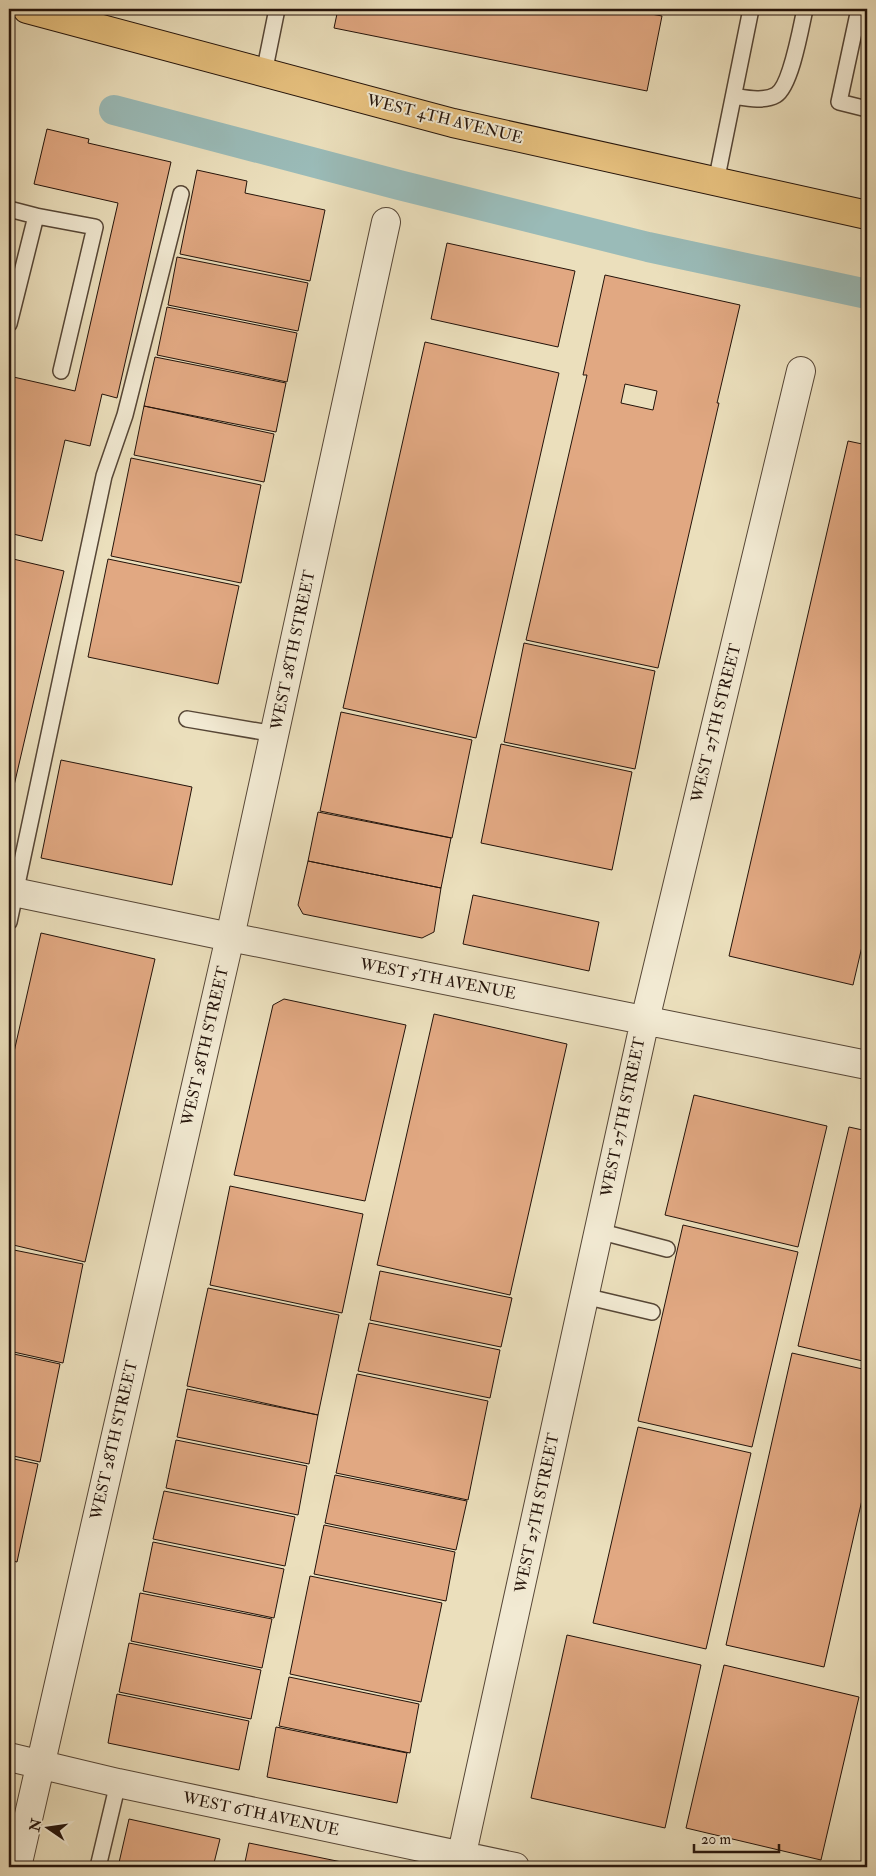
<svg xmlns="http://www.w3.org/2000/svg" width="876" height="1876" viewBox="0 0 876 1876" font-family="'IM FELL Double Pica',serif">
<rect width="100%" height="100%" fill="#ebdfbc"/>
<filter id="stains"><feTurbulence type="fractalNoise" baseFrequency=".004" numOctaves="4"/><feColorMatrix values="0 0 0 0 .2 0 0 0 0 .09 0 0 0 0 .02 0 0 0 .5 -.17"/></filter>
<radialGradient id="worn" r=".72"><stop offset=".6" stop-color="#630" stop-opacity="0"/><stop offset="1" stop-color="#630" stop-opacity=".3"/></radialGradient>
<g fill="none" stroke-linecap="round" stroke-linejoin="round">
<path stroke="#9abbb8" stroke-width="30" d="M 114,110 L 399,185 L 648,247 L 867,294"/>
</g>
<path fill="#e1a882" stroke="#24130a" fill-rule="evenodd" d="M 338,9 L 624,9 L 662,16 L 647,91 L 334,28 Z
M 47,129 L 89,139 L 88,143 L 171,162 L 117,398 L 102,394 L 90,446 L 65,440 L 42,541 L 9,533 L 9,376 L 75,391 L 118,203 L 34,184 Z
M 197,170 L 247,181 L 245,193 L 325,210 L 310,281 L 180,254 Z
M 447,243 L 575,271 L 558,347 L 431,319 Z
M 177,257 L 308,283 L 298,331 L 168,305 Z
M 605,275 L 740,305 L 717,403 L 719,403 L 658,668 L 526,640 L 587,375 L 583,375 ZM 625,384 L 657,391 L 653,410 L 621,403 Z
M 167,307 L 297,333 L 287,382 L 157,355 Z
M 425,342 L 559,373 L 476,738 L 343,708 Z
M 155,357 L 286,383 L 276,432 L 144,406 Z
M 867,403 L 867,425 L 863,424 Z
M 144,406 L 274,434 L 264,482 L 134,455 Z
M 848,441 L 867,445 L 867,925 L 853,985 L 729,956 Z
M 131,458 L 261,485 L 241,583 L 111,556 Z
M 9,558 L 64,571 L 9,807 Z
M 108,559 L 239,586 L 218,684 L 88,657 Z
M 524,643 L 655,671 L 635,769 L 504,742 Z
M 341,712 L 472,740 L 452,838 L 320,811 Z
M 501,744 L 632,772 L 612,870 L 481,843 Z
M 61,760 L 192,787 L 172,885 L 41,858 Z
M 318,812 L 451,838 L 441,888 L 308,861 Z
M 308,861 L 441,888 L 434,932 L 422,938 L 303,914 L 298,905 Z
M 473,895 L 599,922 L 589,971 L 463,944 Z
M 41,933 L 155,959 L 85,1262 L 9,1244 L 9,1074 Z
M 284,999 L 406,1025 L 365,1201 L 234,1175 L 273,1005 Z
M 434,1014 L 567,1044 L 510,1295 L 377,1265 Z
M 694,1095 L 827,1126 L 798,1247 L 665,1215 Z
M 849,1127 L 867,1131 L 867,1362 L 798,1346 Z
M 230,1186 L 363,1214 L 342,1313 L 210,1285 Z
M 683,1225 L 798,1252 L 752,1447 L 638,1421 Z
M 9,1249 L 83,1264 L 63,1363 L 9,1351 Z
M 380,1271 L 512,1298 L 501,1347 L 370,1320 Z
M 208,1288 L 339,1315 L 318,1415 L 187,1386 Z
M 369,1323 L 500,1350 L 490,1398 L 358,1371 Z
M 9,1353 L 60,1364 L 40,1462 L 9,1455 Z
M 792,1353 L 867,1370 L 867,1478 L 824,1667 L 726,1645 Z
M 357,1374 L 488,1401 L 468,1500 L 336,1473 Z
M 187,1389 L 318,1415 L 309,1464 L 177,1437 Z
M 638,1427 L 751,1453 L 706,1649 L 593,1623 Z
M 176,1440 L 307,1466 L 298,1515 L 166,1488 Z
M 9,1458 L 38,1464 L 17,1562 L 9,1560 Z
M 335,1475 L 467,1501 L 456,1550 L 325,1523 Z
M 164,1491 L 295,1517 L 285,1566 L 153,1539 Z
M 324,1525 L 455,1552 L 446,1601 L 314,1574 Z
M 153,1542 L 284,1569 L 274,1618 L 143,1591 Z
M 9,1562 L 14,1563 L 9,1587 Z
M 310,1576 L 442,1603 L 421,1702 L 290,1674 Z
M 140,1593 L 272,1619 L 262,1668 L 131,1641 Z
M 567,1635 L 701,1665 L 665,1828 L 531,1798 Z
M 129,1643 L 261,1670 L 251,1719 L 119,1692 Z
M 724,1665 L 859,1697 L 821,1860 L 686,1828 Z
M 289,1677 L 419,1704 L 410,1753 L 279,1726 Z
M 117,1694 L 249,1721 L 239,1770 L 108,1743 Z
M 276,1727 L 407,1753 L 397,1803 L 267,1777 Z
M 129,1819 L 220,1839 L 213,1867 L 118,1867 Z
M 249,1843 L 366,1867 L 244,1867 Z"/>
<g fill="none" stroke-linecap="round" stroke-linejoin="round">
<defs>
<path id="lane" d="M 859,9 L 839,102 L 867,109
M 264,73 L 277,9
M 734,96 C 746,98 764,102 776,95 C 791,86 801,27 805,9
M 716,182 L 751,9
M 9,209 L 36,216 L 9,324
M 36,216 L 95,227 L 61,371
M 187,719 L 275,734
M 9,922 L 104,476 L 125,415 L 181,194
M 598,1231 L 667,1249
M 584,1296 L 652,1312
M 98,1867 L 118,1783"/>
<path id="street" d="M 9,891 L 230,937 L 867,1065
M 9,1757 L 118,1783 L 515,1867
M 17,1867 L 230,937 L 386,222
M 459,1867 L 645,1020 L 801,371"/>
<path id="primary" d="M 27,9 L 453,123 L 867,215"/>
</defs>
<use href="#lane" stroke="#564636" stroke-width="18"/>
<use href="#street" stroke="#564636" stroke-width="30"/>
<use href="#primary" stroke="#24130a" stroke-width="30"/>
<use href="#lane" stroke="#f2ead3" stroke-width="15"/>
<use href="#street" stroke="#f2ead3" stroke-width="28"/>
<use href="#primary" stroke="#e6c07e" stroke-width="28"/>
</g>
<g text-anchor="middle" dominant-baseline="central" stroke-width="4" stroke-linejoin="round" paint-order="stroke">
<g font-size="16" fill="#24130a" stroke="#f2ead3">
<text transform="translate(445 119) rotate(14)">WEST 4TH AVENUE</text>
<text transform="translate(293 650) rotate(-78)">WEST 28TH STREET</text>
<text transform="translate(716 723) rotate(-76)">WEST 27TH STREET</text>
<text transform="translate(438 979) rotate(11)">WEST 5TH AVENUE</text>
<text transform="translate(205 1046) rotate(-77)">WEST 28TH STREET</text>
<text transform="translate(623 1117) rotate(-78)">WEST 27TH STREET</text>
<text transform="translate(114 1440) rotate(-77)">WEST 28TH STREET</text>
<text transform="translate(537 1513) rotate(-78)">WEST 27TH STREET</text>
<text transform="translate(261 1814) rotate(12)">WEST 6TH AVENUE</text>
</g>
</g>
<rect width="876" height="1876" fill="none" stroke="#ebdfbc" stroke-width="30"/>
<rect x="10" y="10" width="856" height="1856" fill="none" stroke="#24130a" stroke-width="2.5"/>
<rect x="15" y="15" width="846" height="1846" fill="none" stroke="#24130a"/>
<g transform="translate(48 1828) rotate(283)" stroke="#f2ead3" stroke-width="4" paint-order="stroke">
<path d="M0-4L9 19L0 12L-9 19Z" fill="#24130a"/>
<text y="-8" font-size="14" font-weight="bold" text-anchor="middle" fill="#24130a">N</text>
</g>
<path d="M694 1844v8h85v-8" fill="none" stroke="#24130a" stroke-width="2.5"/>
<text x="701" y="1844" font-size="15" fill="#24130a" stroke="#f2ead3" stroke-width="4" paint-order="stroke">20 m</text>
<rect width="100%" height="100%" filter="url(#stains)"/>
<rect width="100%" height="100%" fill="url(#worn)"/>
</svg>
